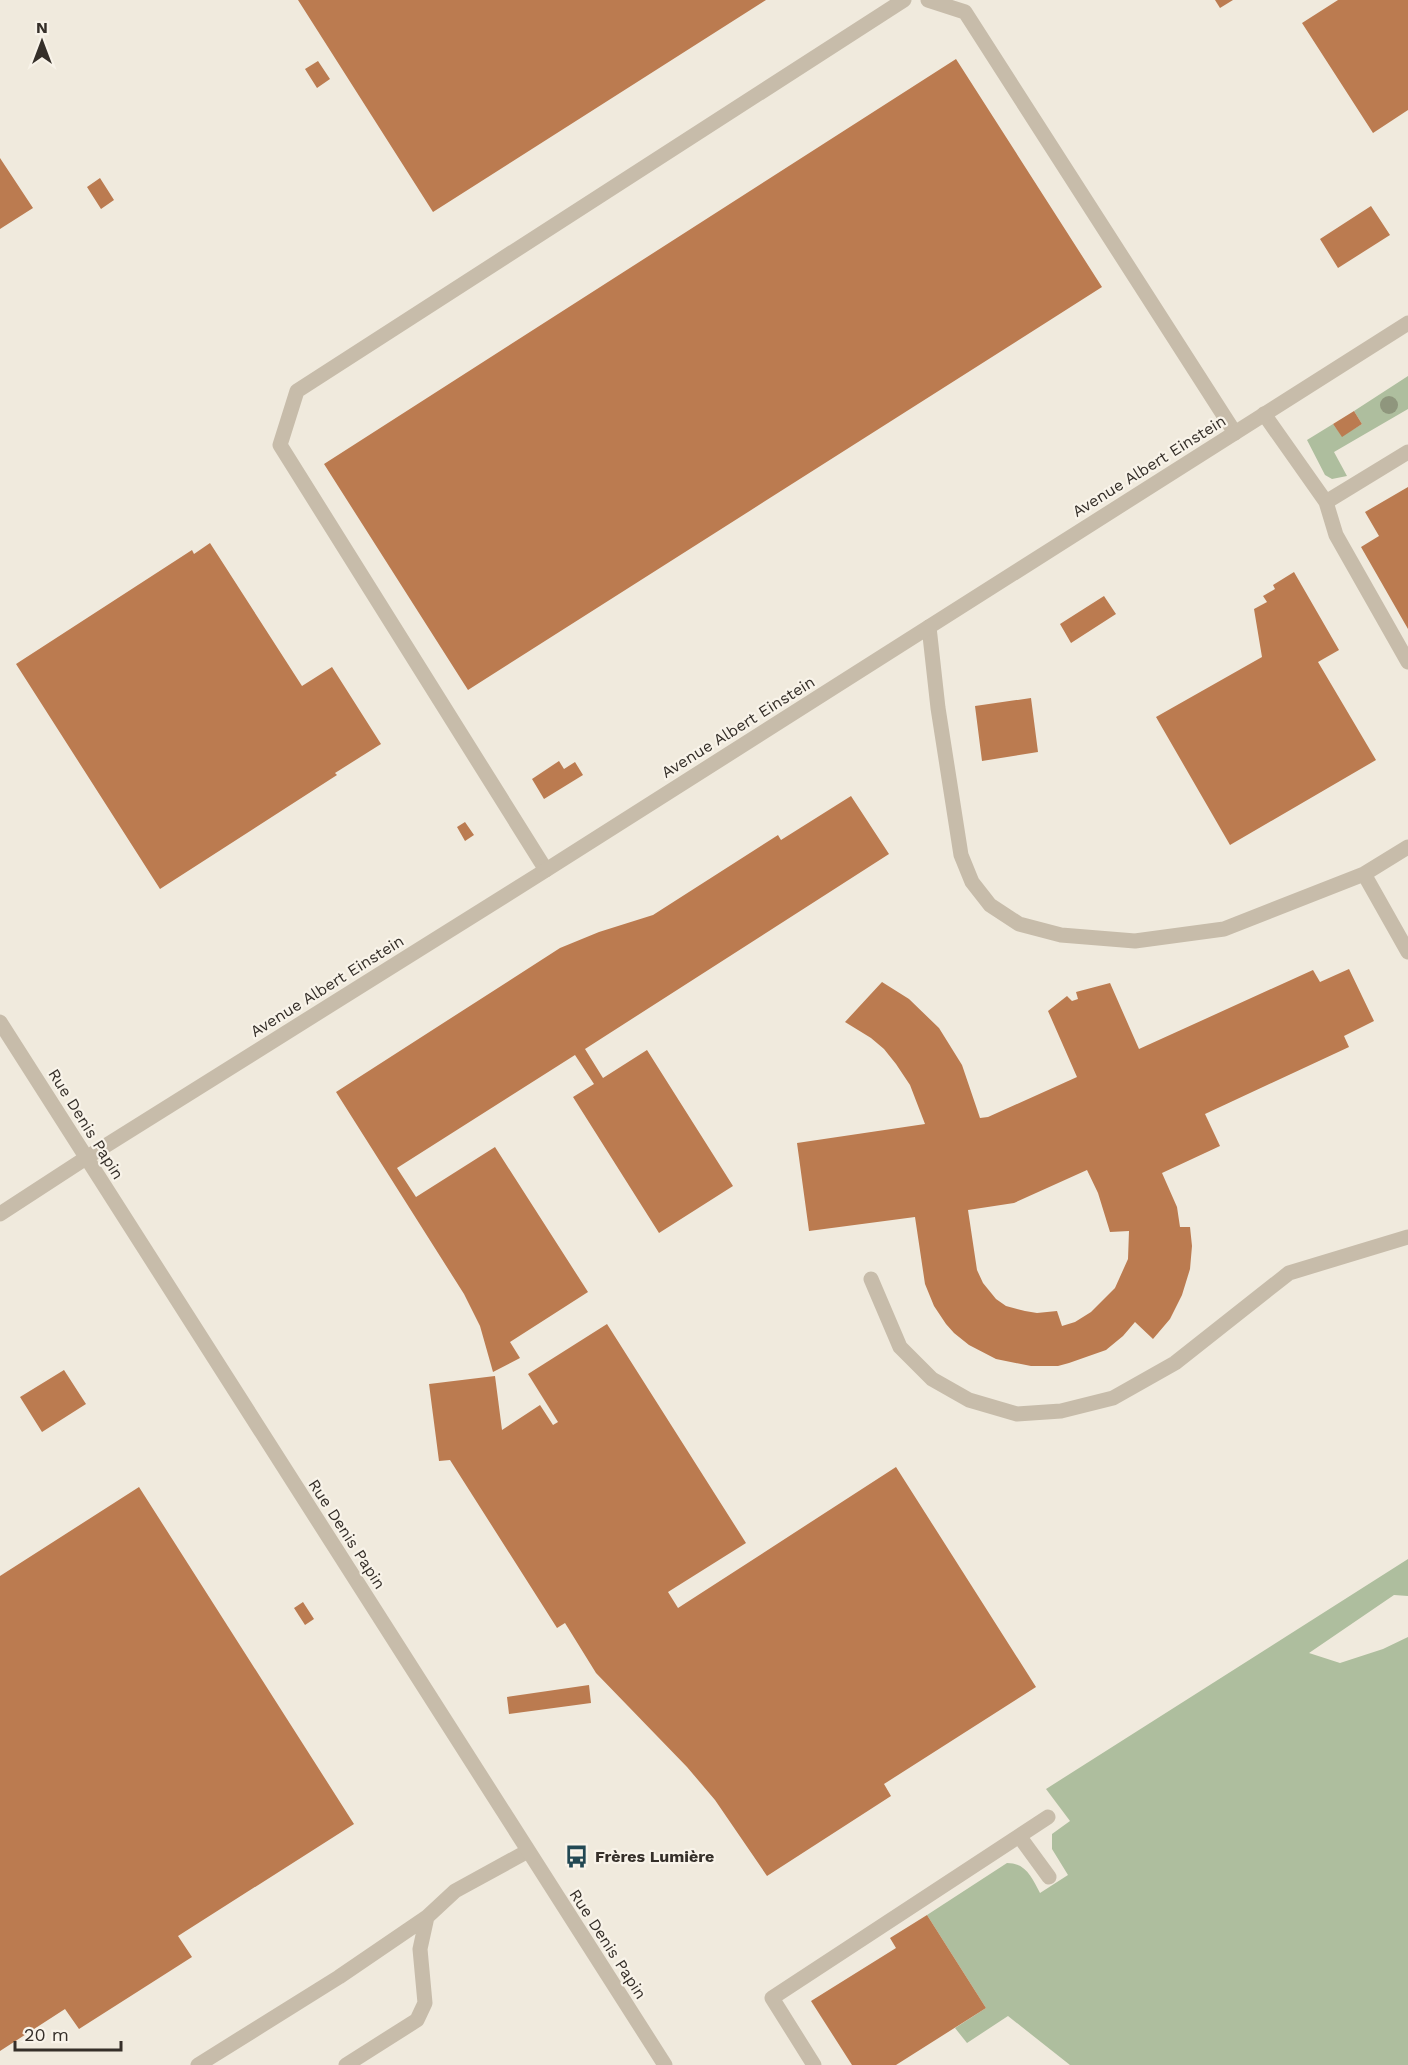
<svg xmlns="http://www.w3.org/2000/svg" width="1408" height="2065" viewBox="0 0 1408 2065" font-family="'Work Sans',sans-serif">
<rect width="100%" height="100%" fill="#f0eadd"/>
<path fill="#aebe9e" d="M 1408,376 L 1408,409 L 1334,452 L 1347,476 L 1332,479 L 1325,475 L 1307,440 L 1333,424 L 1342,436 L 1362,424 L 1354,411 Z
M 1408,1559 L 1408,1596 L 1394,1595 L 1309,1653 L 1340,1663 L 1383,1649 L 1408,1637 L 1408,2065 L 1070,2065 L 1008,2016 L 967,2043 L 955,2028 L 986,2008 L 927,1915 L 1007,1863 C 1026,1863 1032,1878 1040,1893 L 1068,1875 L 1052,1849 L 1052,1834 L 1070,1821 L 1046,1789 Z"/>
<path fill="#bb7b50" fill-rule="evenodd" d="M 298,0 L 766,0 L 433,212 Z
M 1215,0 L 1233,0 L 1220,8 Z
M 1338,0 L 1408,0 L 1408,110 L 1373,133 L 1302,23 Z
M 956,59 L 1102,287 L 468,690 L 324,464 Z
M 318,61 L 330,79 L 317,88 L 305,69 Z
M 0,158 L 33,208 L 0,229 Z
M 100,178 L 114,200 L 101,209 L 87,187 Z
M 1371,206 L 1390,235 L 1338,268 L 1320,239 Z
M 1354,411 L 1362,424 L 1342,437 L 1333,424 Z
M 1408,487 L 1408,629 L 1361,547 L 1379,536 L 1365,512 Z
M 210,543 L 302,686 L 332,667 L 381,744 L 335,773 L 337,775 L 160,889 L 16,664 L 192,550 L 194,554 Z
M 1294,572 L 1339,650 L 1318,662 L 1376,760 L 1230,845 L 1156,717 L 1262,657 L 1254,609 L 1267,602 L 1263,596 L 1275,589 L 1273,585 Z
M 1104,596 L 1116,614 L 1071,643 L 1060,624 Z
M 1031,698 L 1038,752 L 982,761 L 975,706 Z
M 559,761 L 564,769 L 575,762 L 583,775 L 544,799 L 532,779 Z
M 851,796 L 889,854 L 585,1049 L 603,1078 L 647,1050 L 733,1186 L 659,1233 L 573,1097 L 594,1084 L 575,1055 L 397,1168 L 416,1197 L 495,1147 L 588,1292 L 510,1342 L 520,1358 L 493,1372 L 480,1326 L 464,1294 L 336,1092 L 560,948 L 599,932 L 653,915 L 778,835 L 781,840 Z
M 465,822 L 474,835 L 465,841 L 457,827 Z
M 1349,969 L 1374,1021 L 1344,1036 L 1349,1047 L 1205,1114 L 1220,1146 L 1162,1173 L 1177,1207 L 1180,1227 L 1190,1227 L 1192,1246 L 1190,1269 L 1182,1295 L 1170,1319 L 1153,1339 L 1135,1322 L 1123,1336 L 1106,1350 L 1069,1363 L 1058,1366 L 1031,1366 L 996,1359 L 969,1345 L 954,1333 L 946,1324 L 934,1306 L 925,1284 L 915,1217 L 809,1231 L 797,1143 L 925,1124 L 910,1085 L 896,1064 L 884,1049 L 871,1038 L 845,1022 L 882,982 L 909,999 L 939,1028 L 962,1065 L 980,1118 L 988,1117 L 1077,1077 L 1048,1011 L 1067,996 L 1072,1001 L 1078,999 L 1076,992 L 1110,983 L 1139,1049 L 1313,970 L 1320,982 ZM 1087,1170 L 1098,1193 L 1110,1232 L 1129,1231 L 1128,1259 L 1115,1288 L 1091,1312 L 1075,1322 L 1062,1326 L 1057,1311 L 1037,1313 L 1025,1311 L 1006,1306 L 996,1299 L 983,1283 L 977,1270 L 968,1210 L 1014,1203 Z
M 607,1324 L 746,1543 L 668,1592 L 678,1608 L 896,1467 L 1036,1687 L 884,1784 L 891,1796 L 767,1876 L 715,1800 L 687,1767 L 596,1673 L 565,1623 L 557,1628 L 450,1460 L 439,1461 L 429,1384 L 495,1376 L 502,1430 L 540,1405 L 553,1425 L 558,1422 L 528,1374 Z
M 64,1370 L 86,1404 L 42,1432 L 20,1397 Z
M 139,1487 L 354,1824 L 178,1936 L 192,1957 L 79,2029 L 65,2009 L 0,2051 L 0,1576 Z
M 303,1602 L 314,1619 L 305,1625 L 294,1608 Z
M 589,1685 L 591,1703 L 509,1714 L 507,1697 Z
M 927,1915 L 986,2008 L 896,2065 L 852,2065 L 811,2001 L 896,1948 L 890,1938 Z"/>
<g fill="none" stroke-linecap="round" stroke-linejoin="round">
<path stroke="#c7bcaa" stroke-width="15" d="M 928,0 L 965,12 L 1235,433
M 1264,414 L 1326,502 L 1408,452
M 1326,502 L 1336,535 L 1408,662
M 929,627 L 938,708 L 961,855 L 972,882 L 990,905 L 1019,924 L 1061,935 L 1135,941 L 1224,929 L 1364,874 L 1408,847
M 546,870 L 280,445 L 297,391 L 904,0
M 1364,874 L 1408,952
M 871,1279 L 900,1347 L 932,1379 L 969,1400 L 1017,1414 L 1061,1411 L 1113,1398 L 1175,1363 L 1289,1273 L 1408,1237
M 1019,1836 L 1049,1877
M 427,1917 L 455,1891 L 528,1851
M 198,2065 L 339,1977 L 427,1917 L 420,1949 L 425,2003 L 417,2020 L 346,2065
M 814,2065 L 772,1998 L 1048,1817"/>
<path stroke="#c7bcaa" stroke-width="15" d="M 0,1022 L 665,2065
M 0,1214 L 86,1158 L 546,870 L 1408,323"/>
</g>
<circle fill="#8f967d" cx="1389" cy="405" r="9"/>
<defs>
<symbol id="bus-bare" viewBox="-9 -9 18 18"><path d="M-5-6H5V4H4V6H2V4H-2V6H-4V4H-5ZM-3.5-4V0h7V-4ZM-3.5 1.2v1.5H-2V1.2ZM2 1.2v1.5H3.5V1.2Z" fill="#224853" stroke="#f8f3e9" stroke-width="2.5" paint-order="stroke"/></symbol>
</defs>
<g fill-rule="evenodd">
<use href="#bus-bare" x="560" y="1840" width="33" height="33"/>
</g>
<g text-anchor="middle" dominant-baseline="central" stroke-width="4.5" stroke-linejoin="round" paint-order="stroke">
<g font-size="16" fill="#352f29" stroke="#f8f3e9">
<text transform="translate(1149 466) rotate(-32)">Avenue Albert Einstein</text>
<text transform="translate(738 727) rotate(-32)">Avenue Albert Einstein</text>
<text transform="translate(327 986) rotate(-32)">Avenue Albert Einstein</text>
<text transform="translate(86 1124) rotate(58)">Rue Denis Papin</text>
<text transform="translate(347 1534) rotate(57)">Rue Denis Papin</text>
<text transform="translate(608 1944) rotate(57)">Rue Denis Papin</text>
</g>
<g font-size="16" font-weight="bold" fill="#352f29" stroke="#f8f3e9" text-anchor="start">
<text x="595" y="1856">Frères Lumière</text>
</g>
</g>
<g transform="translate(42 42)" stroke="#f8f3e9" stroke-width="4.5" paint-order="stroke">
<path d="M0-4.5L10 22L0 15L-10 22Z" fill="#352f29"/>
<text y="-9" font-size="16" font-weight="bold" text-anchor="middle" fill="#352f29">N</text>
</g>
<path d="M15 2041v9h106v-9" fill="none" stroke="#352f29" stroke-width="3"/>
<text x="24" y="2041" font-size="18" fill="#352f29" stroke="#f8f3e9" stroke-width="4.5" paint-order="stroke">20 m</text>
</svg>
